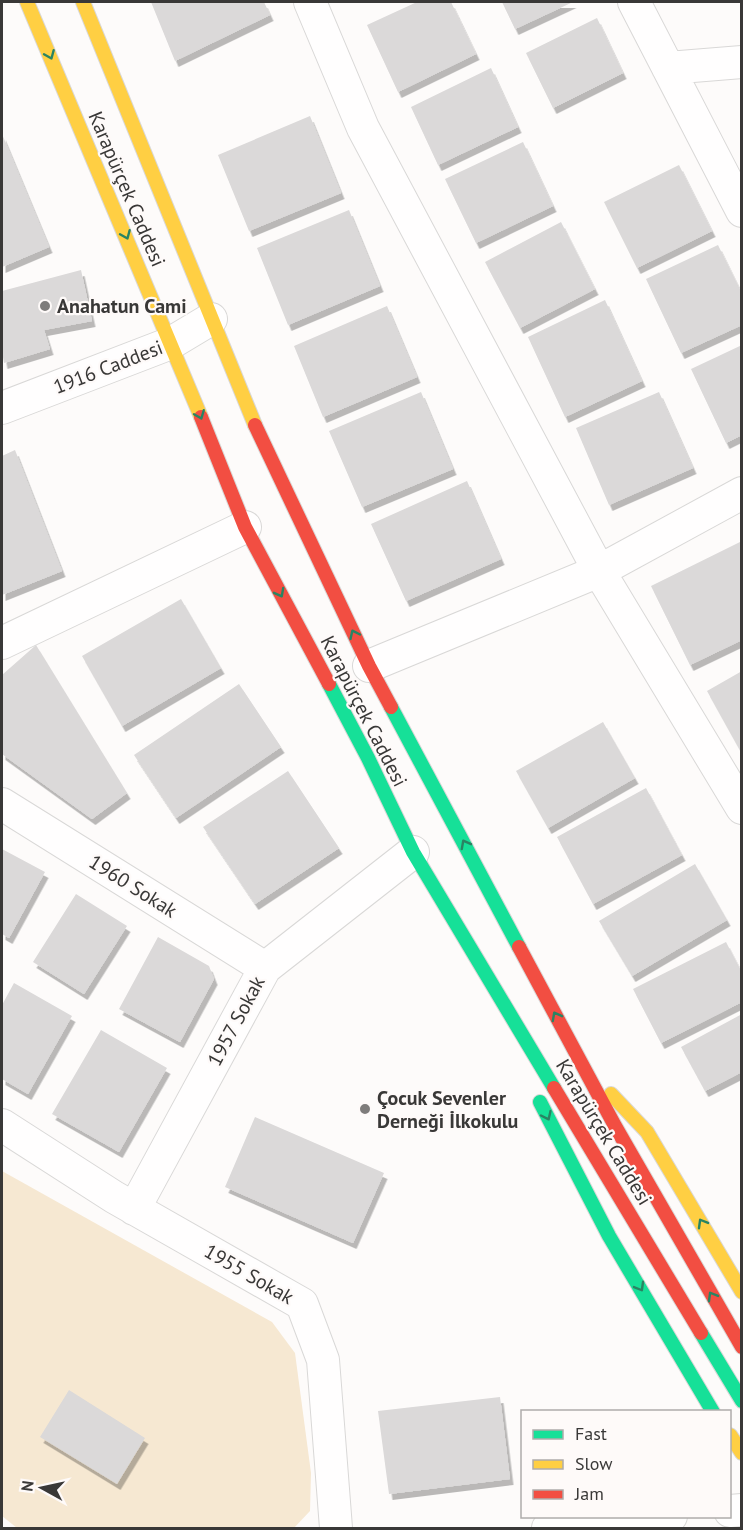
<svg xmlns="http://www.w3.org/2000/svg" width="743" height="1530" viewBox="0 0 743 1530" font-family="'PT Sans',sans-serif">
<defs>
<filter id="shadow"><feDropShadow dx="3.5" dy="6" stdDeviation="0" flood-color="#0004"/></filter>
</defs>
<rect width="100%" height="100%" fill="#fdfbfa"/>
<path fill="#f6e8d2" d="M 2,1171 L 272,1322 L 295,1353 L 311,1473 L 310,1511 L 294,1528 L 17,1528 L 2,1516 Z"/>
<path fill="#dbd9d9" filter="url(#shadow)" d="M 151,2 L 264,2 L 270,15 L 175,61 Z
M 417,2 L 451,2 L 476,54 L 398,92 L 367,25 Z
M 502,2 L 573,2 L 515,29 Z
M 597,18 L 623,73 L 553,108 L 526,53 Z
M 491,68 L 518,127 L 438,165 L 411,107 Z
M 310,116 L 341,193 L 249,231 L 218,155 Z
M 2,134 L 49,247 L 2,267 Z
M 523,142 L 553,206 L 476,243 L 445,179 Z
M 679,165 L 712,231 L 637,268 L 604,202 Z
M 349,210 L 380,286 L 288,325 L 257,248 Z
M 561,222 L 595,289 L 520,328 L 485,262 Z
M 718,245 L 742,294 L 742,325 L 681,353 L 646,279 Z
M 81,270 L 92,321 L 44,330 L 50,349 L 4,363 L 2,351 L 2,291 Z
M 605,300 L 642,381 L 565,417 L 528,337 Z
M 387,306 L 417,377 L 323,417 L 294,346 Z
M 742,345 L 742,435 L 726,443 L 691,369 Z
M 421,392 L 453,469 L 362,507 L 329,431 Z
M 659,392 L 693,468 L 609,505 L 576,428 Z
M 15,450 L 62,571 L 2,595 L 2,456 Z
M 467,481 L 501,559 L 406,601 L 371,524 Z
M 740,542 L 742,545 L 742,640 L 690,665 L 651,586 Z
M 181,599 L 221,668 L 122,726 L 82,656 Z
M 36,645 L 127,793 L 92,819 L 2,754 L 2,675 Z
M 742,671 L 742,754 L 707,691 Z
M 239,684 L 281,747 L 176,818 L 134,755 Z
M 603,722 L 635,778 L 548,828 L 516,771 Z
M 288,771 L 339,848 L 255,904 L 203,827 Z
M 646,788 L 682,855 L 593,904 L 557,837 Z
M 2,849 L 45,872 L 9,938 L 2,934 Z
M 695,864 L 727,920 L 632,976 L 599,921 Z
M 76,894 L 127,926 L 84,994 L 33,962 Z
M 158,937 L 209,966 L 214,979 L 180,1042 L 119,1009 Z
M 726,942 L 742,973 L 742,1002 L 661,1043 L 633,989 Z
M 14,983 L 72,1016 L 28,1094 L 2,1079 L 2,1005 Z
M 742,1014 L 742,1072 L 705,1091 L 681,1047 Z
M 101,1030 L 167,1068 L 119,1152 L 52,1114 Z
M 255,1117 L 384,1173 L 353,1243 L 225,1187 Z
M 69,1390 L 145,1438 L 117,1484 L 40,1437 Z
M 500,1397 L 510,1479 L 389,1494 L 378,1411 Z"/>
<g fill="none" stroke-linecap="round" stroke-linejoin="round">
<defs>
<path id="street" d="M 310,2 L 363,128 L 599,571 L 742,808
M 634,2 L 742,211
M 668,68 L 742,62
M 2,408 L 171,343 L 211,319
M 2,643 L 245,527
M 369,666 L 599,571 L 742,493
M 2,804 L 265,968
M 2,1125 L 114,1197 L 302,1304 L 323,1360 L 336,1528
M 134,1209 L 265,968 L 413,852
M 730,1511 L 742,1510
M 548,1528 L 671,1516"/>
<path id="fast" d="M 329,684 L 368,758 L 413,852 L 554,1088
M 391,707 L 519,947
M 540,1102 L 609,1236 L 713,1412
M 701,1333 L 742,1401"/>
<path id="slow" d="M 27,2 L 201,417
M 83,2 L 255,425
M 611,1094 L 647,1132 L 742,1292
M 730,1435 L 742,1453"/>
<path id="jam" d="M 201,417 L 245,527 L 329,684
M 255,425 L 369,666 L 391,707
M 519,947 L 615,1126 L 742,1347
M 554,1088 L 701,1333"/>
</defs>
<use href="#street" stroke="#d9d8d7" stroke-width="34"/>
<use href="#fast" stroke="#d9d8d7" stroke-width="16"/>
<use href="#slow" stroke="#d9d8d7" stroke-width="16"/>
<use href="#jam" stroke="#d9d8d7" stroke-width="16"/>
<use href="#street" stroke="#fffefe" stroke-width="32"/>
<use href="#fast" stroke="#16e098" stroke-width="14"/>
<use href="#slow" stroke="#ffcf43" stroke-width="14"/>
<use href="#jam" stroke="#f24e42" stroke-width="14"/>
</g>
<defs><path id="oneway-chevron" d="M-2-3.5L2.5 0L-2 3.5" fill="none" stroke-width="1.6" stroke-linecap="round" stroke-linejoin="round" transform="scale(1.5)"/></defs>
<g stroke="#298463">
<use href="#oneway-chevron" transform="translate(50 55) rotate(67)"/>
<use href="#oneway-chevron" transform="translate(126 235) rotate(67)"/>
<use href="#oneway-chevron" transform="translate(200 415) rotate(68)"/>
<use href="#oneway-chevron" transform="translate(280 593) rotate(62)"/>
<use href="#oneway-chevron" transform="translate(354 634) rotate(-115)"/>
<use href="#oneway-chevron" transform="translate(465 844) rotate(-118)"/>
<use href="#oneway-chevron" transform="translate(556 1016) rotate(-118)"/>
<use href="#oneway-chevron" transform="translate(547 1116) rotate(65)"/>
<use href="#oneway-chevron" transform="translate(702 1223) rotate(-120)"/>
<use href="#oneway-chevron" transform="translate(640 1287) rotate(60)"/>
<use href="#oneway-chevron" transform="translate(712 1296) rotate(-120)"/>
</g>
<g fill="#7e7c7b" stroke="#fefaf9" stroke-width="2">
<circle cx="45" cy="306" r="6"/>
<circle cx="365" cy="1109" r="6"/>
</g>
<g text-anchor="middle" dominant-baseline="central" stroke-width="4.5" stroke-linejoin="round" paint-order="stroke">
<g font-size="20" fill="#393837" stroke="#fefaf9">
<text transform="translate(127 189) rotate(67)">Karapürçek Caddesi</text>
<text transform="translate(108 367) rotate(-21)">1916 Caddesi</text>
<text transform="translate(364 711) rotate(63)">Karapürçek Caddesi</text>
<text transform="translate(133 886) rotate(32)">1960 Sokak</text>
<text transform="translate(236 1021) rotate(-62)">1957 Sokak</text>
<text transform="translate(604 1132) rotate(59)">Karapürçek Caddesi</text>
<text transform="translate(249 1274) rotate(30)">1955 Sokak</text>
</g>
<g font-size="20" font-weight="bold" fill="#393837" stroke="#fefaf9" text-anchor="start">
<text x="57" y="306">Anahatun Cami</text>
<text x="377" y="1098">Çocuk Sevenler<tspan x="377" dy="23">Derneği İlkokulu</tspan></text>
</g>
</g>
<rect width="743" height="1530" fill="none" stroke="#393837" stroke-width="6"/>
<rect x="521" y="1410" width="210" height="108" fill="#fefaf9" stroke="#afacab" stroke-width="1.5"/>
<rect x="533" y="1430" width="30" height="9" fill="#16e098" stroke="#afacab" stroke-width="1.5"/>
<text x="575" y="1440" font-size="18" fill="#393837">Fast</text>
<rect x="533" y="1460" width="30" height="9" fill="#ffcf43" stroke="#afacab" stroke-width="1.5"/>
<text x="575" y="1470" font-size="18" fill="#393837">Slow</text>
<rect x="533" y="1490" width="30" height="9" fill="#f24e42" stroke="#afacab" stroke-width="1.5"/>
<text x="575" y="1500" font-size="18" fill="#393837">Jam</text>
<g transform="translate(42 1488) rotate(278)" stroke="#fefaf9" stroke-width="4.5" paint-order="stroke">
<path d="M0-4.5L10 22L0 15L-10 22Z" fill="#393837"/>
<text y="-9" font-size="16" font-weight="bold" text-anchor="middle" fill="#393837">N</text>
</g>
</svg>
